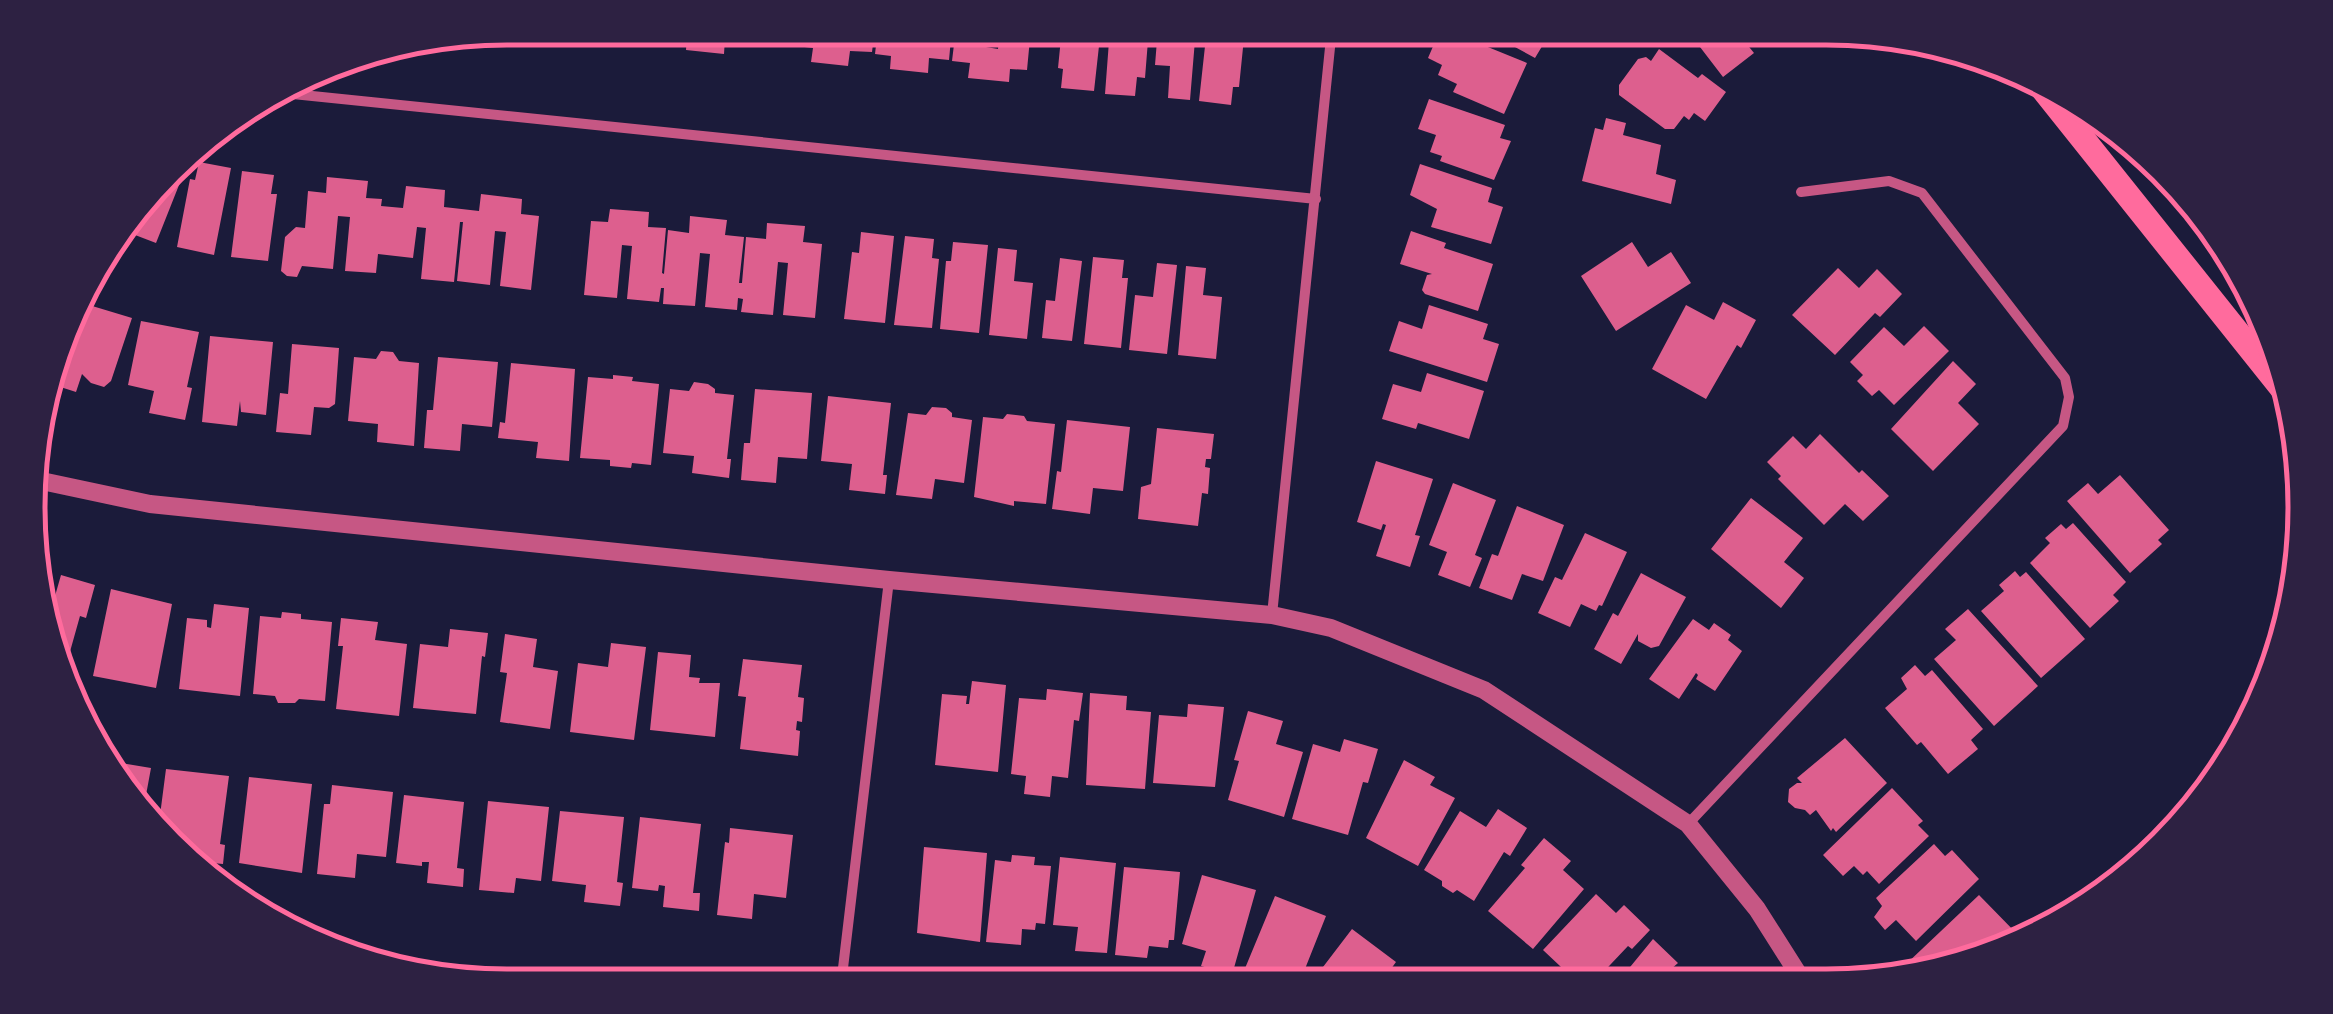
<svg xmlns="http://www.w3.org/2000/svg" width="2333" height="1014" viewBox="0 0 2333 1014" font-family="'Space Grotesk',sans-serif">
<rect width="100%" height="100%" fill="#1b1b3a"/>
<path fill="#2a1e3b" d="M 2223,769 L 2207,798 L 2118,887 L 2064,918 Z"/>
<path fill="#dd5f8e" d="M 531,28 L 566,28 L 565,37 L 531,33 Z
M 609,28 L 646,28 L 644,46 L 608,42 Z
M 670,28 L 745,28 L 744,40 L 725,38 L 724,54 L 686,50 L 687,34 L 669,32 Z
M 797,28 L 875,28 L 872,52 L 850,51 L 848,66 L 811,62 L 813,48 L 796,46 Z
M 878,28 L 909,28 L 909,38 L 921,38 L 922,28 L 952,28 L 949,60 L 929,58 L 928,73 L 890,69 L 891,56 L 875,54 Z
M 956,28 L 988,28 L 986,47 L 998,49 L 1000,28 L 1031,28 L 1027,70 L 1010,69 L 1009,82 L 968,78 L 970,63 L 952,61 Z
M 1062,28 L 1101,28 L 1094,91 L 1061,88 L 1063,69 L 1058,68 Z
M 1110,28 L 1149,28 L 1145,78 L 1137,77 L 1135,96 L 1105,94 Z
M 1158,28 L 1196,28 L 1190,100 L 1168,98 L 1170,66 L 1155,65 Z
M 1207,28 L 1245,28 L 1239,87 L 1233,87 L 1231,105 L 1199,101 Z
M 1441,28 L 1527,63 L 1504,114 L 1453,92 L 1457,84 L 1438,75 L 1442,65 L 1428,58 Z
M 1480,28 L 1553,28 L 1535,58 Z
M 1698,28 L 1743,28 L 1737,32 L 1754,53 L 1723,77 L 1700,47 L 1708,40 Z
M 1659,49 L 1698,78 L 1702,74 L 1726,92 L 1705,121 L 1694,113 L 1689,120 L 1684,116 L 1674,129 L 1665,129 L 1619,95 L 1619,85 L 1638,59 L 1646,57 L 1651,61 Z
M 1429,99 L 1505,125 L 1500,138 L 1511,141 L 1494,180 L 1440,161 L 1442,156 L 1430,152 L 1436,135 L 1418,129 Z
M 1606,118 L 1626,123 L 1623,135 L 1661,145 L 1656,174 L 1676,180 L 1671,204 L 1582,181 L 1595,128 L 1603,130 Z
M 178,162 L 173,177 L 181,180 L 156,243 L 122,230 Z
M 199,162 L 231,168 L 214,255 L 177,247 L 190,179 L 195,180 Z
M 1420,164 L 1492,188 L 1488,202 L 1503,207 L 1491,244 L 1431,227 L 1437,209 L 1410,195 Z
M 242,171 L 274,175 L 271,194 L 277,194 L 268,261 L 231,257 Z
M 327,177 L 368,181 L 366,198 L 382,199 L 381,206 L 403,208 L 406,186 L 445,190 L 444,207 L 479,211 L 481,194 L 522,199 L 521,214 L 539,216 L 531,290 L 500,286 L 506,232 L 495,231 L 490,285 L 457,281 L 463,222 L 460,222 L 454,282 L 421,279 L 426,228 L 417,227 L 413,258 L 378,254 L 376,273 L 345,271 L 350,217 L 338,216 L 333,269 L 302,266 L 297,277 L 287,276 L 281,271 L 285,237 L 296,227 L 305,228 L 308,191 L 326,193 Z
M 610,209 L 649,212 L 648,227 L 666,228 L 662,273 L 664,274 L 668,230 L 689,233 L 690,216 L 727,220 L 725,235 L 744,237 L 739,283 L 742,283 L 746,237 L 766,239 L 767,223 L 805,226 L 803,242 L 822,244 L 815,318 L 783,315 L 788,263 L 778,262 L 773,315 L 741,312 L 743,299 L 738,298 L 737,310 L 705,307 L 710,254 L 700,253 L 695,306 L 663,304 L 664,288 L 661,288 L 659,302 L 627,299 L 632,246 L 622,245 L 617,298 L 584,295 L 591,221 L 608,222 Z
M 1411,231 L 1446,243 L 1444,248 L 1493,264 L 1478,311 L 1425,294 L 1422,290 L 1427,275 L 1432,274 L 1400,264 Z
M 861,232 L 894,236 L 885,323 L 844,319 L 852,252 L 859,253 Z
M 905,236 L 934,239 L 932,258 L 939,259 L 932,328 L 894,325 Z
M 953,242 L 988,245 L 979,333 L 940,329 L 946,261 L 951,261 Z
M 1632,242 L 1648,267 L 1671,252 L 1691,283 L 1616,331 L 1581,276 Z
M 998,248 L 1017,250 L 1014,281 L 1033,283 L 1027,339 L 989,335 Z
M 1093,257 L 1124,260 L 1122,278 L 1128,278 L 1121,348 L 1084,344 Z
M 1060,258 L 1082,261 L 1072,341 L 1042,338 L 1046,300 L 1055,301 Z
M 1157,263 L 1177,265 L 1167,354 L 1129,350 L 1135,295 L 1153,297 Z
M 1186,266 L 1206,268 L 1203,295 L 1222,297 L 1216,359 L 1178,355 Z
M 1838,268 L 1859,288 L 1877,269 L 1902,294 L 1880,317 L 1875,313 L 1835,355 L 1792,315 Z
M 79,302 L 132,318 L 111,381 L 104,387 L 91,383 L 82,374 L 76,392 L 48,383 Z
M 1723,302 L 1756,320 L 1741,348 L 1737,345 L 1706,399 L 1652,369 L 1686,305 L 1714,320 Z
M 1429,305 L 1488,324 L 1483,339 L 1499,344 L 1487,382 L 1389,351 L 1399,321 L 1422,329 Z
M 141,321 L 199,332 L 187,387 L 192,388 L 185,420 L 149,413 L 154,391 L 128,385 Z
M 1924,326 L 1949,351 L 1894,405 L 1879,390 L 1872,396 L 1857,381 L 1863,375 L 1850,362 L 1884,327 L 1904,346 Z
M 210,336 L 273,342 L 266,415 L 241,412 L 240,401 L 237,426 L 202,422 Z
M 292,344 L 339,348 L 335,404 L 329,408 L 314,407 L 311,435 L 276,432 L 280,393 L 288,394 Z
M 381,351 L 393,352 L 399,361 L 419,363 L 414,446 L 377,442 L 378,424 L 348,421 L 354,357 L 376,359 Z
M 438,357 L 498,362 L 492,427 L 462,424 L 460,451 L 424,448 L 427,410 L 433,410 Z
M 1953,361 L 1976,384 L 1958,403 L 1979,424 L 1933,471 L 1891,429 Z
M 511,363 L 575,369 L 569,461 L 536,458 L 538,442 L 498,438 L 500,422 L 505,423 Z
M 1427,373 L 1484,391 L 1469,439 L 1418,423 L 1416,429 L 1382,419 L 1393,384 L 1421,392 Z
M 613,375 L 633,377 L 632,381 L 659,384 L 651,465 L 632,463 L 631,468 L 610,466 L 610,460 L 580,458 L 588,377 L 613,379 Z
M 694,382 L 708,384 L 715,389 L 715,393 L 734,395 L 727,459 L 731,459 L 729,478 L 692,473 L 694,456 L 663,453 L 670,389 L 689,391 Z
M 755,389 L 812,393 L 807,459 L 778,457 L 776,483 L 741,480 L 744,443 L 750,443 Z
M 828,396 L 891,403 L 883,475 L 887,475 L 885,494 L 849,490 L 852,464 L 821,461 Z
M 932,407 L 946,408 L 952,413 L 952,417 L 972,420 L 964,483 L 935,479 L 932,499 L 896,495 L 908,413 L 926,415 Z
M 1007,414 L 1024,416 L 1027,421 L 1055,424 L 1046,504 L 1014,501 L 1014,506 L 974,497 L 983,417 L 1003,419 Z
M 1067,420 L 1130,427 L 1123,491 L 1093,488 L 1090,514 L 1052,509 L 1057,471 L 1061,472 Z
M 1157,428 L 1214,434 L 1211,459 L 1206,459 L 1205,467 L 1210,468 L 1208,494 L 1202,493 L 1198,526 L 1138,519 L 1141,487 L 1151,484 Z
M 1820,434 L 1859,473 L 1862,470 L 1889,496 L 1863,521 L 1845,504 L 1824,525 L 1778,479 L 1781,476 L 1767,462 L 1793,436 L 1806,449 Z
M 1376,461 L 1433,479 L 1415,535 L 1420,536 L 1410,567 L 1376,556 L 1386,525 L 1383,524 L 1381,530 L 1357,522 Z
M 2120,475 L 2169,530 L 2158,540 L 2162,544 L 2130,573 L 2067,501 L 2088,483 L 2098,494 Z
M 1453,483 L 1496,500 L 1475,555 L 1482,558 L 1470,587 L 1438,575 L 1447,552 L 1429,545 Z
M 1751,498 L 1803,538 L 1784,562 L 1804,578 L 1781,608 L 1711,549 Z
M 1517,506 L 1564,525 L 1543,581 L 1522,574 L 1512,600 L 1479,588 L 1492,554 L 1498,556 Z
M 2073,523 L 2126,582 L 2113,595 L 2119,601 L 2090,628 L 2030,563 L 2050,543 L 2045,538 L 2061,524 L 2066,529 Z
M 1585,533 L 1627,552 L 1602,606 L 1599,605 L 1596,611 L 1581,604 L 1570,627 L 1538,613 L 1555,577 L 1562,580 Z
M 2015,571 L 2020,577 L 2026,572 L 2085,639 L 2041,678 L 1981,611 L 2004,591 L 1999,585 Z
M 1641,573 L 1686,597 L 1659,646 L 1651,648 L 1638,641 L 1638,634 L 1621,664 L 1594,649 L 1613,613 L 1618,616 Z
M 61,575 L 95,585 L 86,618 L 80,616 L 64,673 L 37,600 L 37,592 L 55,596 Z
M 111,589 L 172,604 L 156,688 L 93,676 Z
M 214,604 L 249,608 L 240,696 L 179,689 L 187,618 L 207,620 L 207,627 L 211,628 Z
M 1968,609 L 2038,686 L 1994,726 L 1934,659 L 1956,640 L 1945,629 Z
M 282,612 L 301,614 L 301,619 L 332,622 L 325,701 L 299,699 L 295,703 L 278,703 L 275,696 L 253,694 L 260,616 L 281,618 Z
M 341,618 L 378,622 L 375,640 L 407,644 L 399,716 L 336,709 L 343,646 L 338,646 Z
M 1693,619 L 1709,630 L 1714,623 L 1731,635 L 1728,640 L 1742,651 L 1715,691 L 1696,679 L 1698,675 L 1696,673 L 1679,699 L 1649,679 Z
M 450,629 L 488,633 L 485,657 L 482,656 L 476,714 L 413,708 L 420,644 L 448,647 Z
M 505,634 L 537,639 L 533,667 L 558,671 L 550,729 L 500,722 L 507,673 L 500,672 Z
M 611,643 L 646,647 L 634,740 L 570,732 L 578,663 L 608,667 Z
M 658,652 L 691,655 L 689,677 L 700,678 L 699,683 L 720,683 L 715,737 L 650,730 Z
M 743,659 L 802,665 L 798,697 L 804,698 L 802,722 L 797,721 L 796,730 L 800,731 L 798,756 L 740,749 L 746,697 L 738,696 Z
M 1915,665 L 1925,676 L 1932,670 L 1983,729 L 1971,740 L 1978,749 L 1948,774 L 1921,742 L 1917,745 L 1885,708 L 1907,689 L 1901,678 Z
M 972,681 L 1006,685 L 998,772 L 935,765 L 942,694 L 967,696 L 966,704 L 969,704 Z
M 1047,689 L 1083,693 L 1079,721 L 1074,720 L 1068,778 L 1052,776 L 1050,797 L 1024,794 L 1026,776 L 1011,774 L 1019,698 L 1046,700 Z
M 1090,693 L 1127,696 L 1126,710 L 1151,712 L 1145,789 L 1086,785 Z
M 1188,704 L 1224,707 L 1215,787 L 1153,783 L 1159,715 L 1187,717 Z
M 1248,711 L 1283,721 L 1276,744 L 1303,752 L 1284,817 L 1228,800 L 1239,761 L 1234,760 Z
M 1845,738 L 1887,783 L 1836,832 L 1833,828 L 1831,831 L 1816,810 L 1810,815 L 1805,810 L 1795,808 L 1788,802 L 1789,789 L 1797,783 L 1802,783 L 1797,778 Z
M 1344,739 L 1378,749 L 1368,783 L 1363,782 L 1348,835 L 1292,819 L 1313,744 L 1340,752 Z
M 103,760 L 151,768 L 144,806 Z
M 1404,760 L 1435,777 L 1430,785 L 1455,798 L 1418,866 L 1366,838 Z
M 166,769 L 229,776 L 220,844 L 225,845 L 223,864 L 192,861 L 187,856 L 189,844 L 175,842 L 159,823 Z
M 249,777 L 312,784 L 302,873 L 239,863 Z
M 332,785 L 393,792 L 386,857 L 357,854 L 355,878 L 317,874 L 324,804 L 330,804 Z
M 1892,788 L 1923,821 L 1918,825 L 1929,836 L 1879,884 L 1867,871 L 1863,875 L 1854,866 L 1843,876 L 1823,855 Z
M 404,795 L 464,802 L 457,868 L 464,869 L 463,887 L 427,883 L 429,862 L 422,862 L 422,866 L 396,863 Z
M 488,801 L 549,807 L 541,881 L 516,878 L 514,893 L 479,890 Z
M 1498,809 L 1527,828 L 1510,856 L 1504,852 L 1474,901 L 1457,890 L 1453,893 L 1442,886 L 1442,881 L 1424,870 L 1460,811 L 1486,827 Z
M 560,811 L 624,817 L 617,882 L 623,883 L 620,906 L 584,902 L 586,885 L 552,881 Z
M 640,817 L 701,824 L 693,893 L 700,893 L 699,911 L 663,907 L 665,886 L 659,885 L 658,891 L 632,888 Z
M 730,828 L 793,835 L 786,898 L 754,894 L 752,919 L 717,915 L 725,842 L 729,843 Z
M 1544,838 L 1571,861 L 1563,870 L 1584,889 L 1533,949 L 1488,911 L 1525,868 L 1521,865 Z
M 1934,844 L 1945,856 L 1952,850 L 1979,879 L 1916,941 L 1896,920 L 1885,930 L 1874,917 L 1882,906 L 1876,898 Z
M 924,847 L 987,853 L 980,942 L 917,933 Z
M 1012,855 L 1035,857 L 1034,865 L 1051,866 L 1045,924 L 1036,923 L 1035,930 L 1022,929 L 1021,945 L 986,942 L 995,860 L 1011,862 Z
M 1060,857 L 1116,863 L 1107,953 L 1075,951 L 1078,927 L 1053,925 Z
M 1124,867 L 1180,872 L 1174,940 L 1169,940 L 1168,948 L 1149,946 L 1147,958 L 1115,955 Z
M 1202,875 L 1256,890 L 1232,975 L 1201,966 L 1206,951 L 1182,944 Z
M 1596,894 L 1616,913 L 1624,905 L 1650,930 L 1632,949 L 1628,946 L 1593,983 L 1578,983 L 1543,950 Z
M 1979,895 L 2020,937 L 2006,951 L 1912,976 L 1903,967 Z
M 1275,896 L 1326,916 L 1299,984 L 1275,979 L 1273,984 L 1255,984 L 1241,978 Z
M 1352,929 L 1396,962 L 1380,984 L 1310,984 Z
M 1653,939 L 1678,963 L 1670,970 L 1680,983 L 1617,983 Z"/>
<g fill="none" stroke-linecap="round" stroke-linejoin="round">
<path stroke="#c65784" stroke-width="10" d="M 283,93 L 1316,199
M 1272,615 L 1332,28
M 1688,824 L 2063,426 L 2069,397 L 2065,378 L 1922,193 L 1889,181 L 1801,192
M 419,972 L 553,986
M 841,985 L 889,580"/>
<path stroke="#c65784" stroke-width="18" d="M 37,480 L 150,504 L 889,580 L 1272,615 L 1331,628 L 1484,690 L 1688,824 L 1757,909 L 1804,983"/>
<path stroke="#ff6b9d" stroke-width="25" d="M 2043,89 L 2281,387"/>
</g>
<path d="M0 0H2333V1014H0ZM507 45H1826A462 462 0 0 1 2288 507V507A462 462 0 0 1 1826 969H507A462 462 0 0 1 45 507V507A462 462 0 0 1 507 45Z" fill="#2d2142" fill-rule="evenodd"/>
<path fill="none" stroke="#ff6b9d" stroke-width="5" d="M507 45H1826A462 462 0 0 1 2288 507V507A462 462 0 0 1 1826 969H507A462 462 0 0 1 45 507V507A462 462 0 0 1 507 45Z"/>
</svg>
